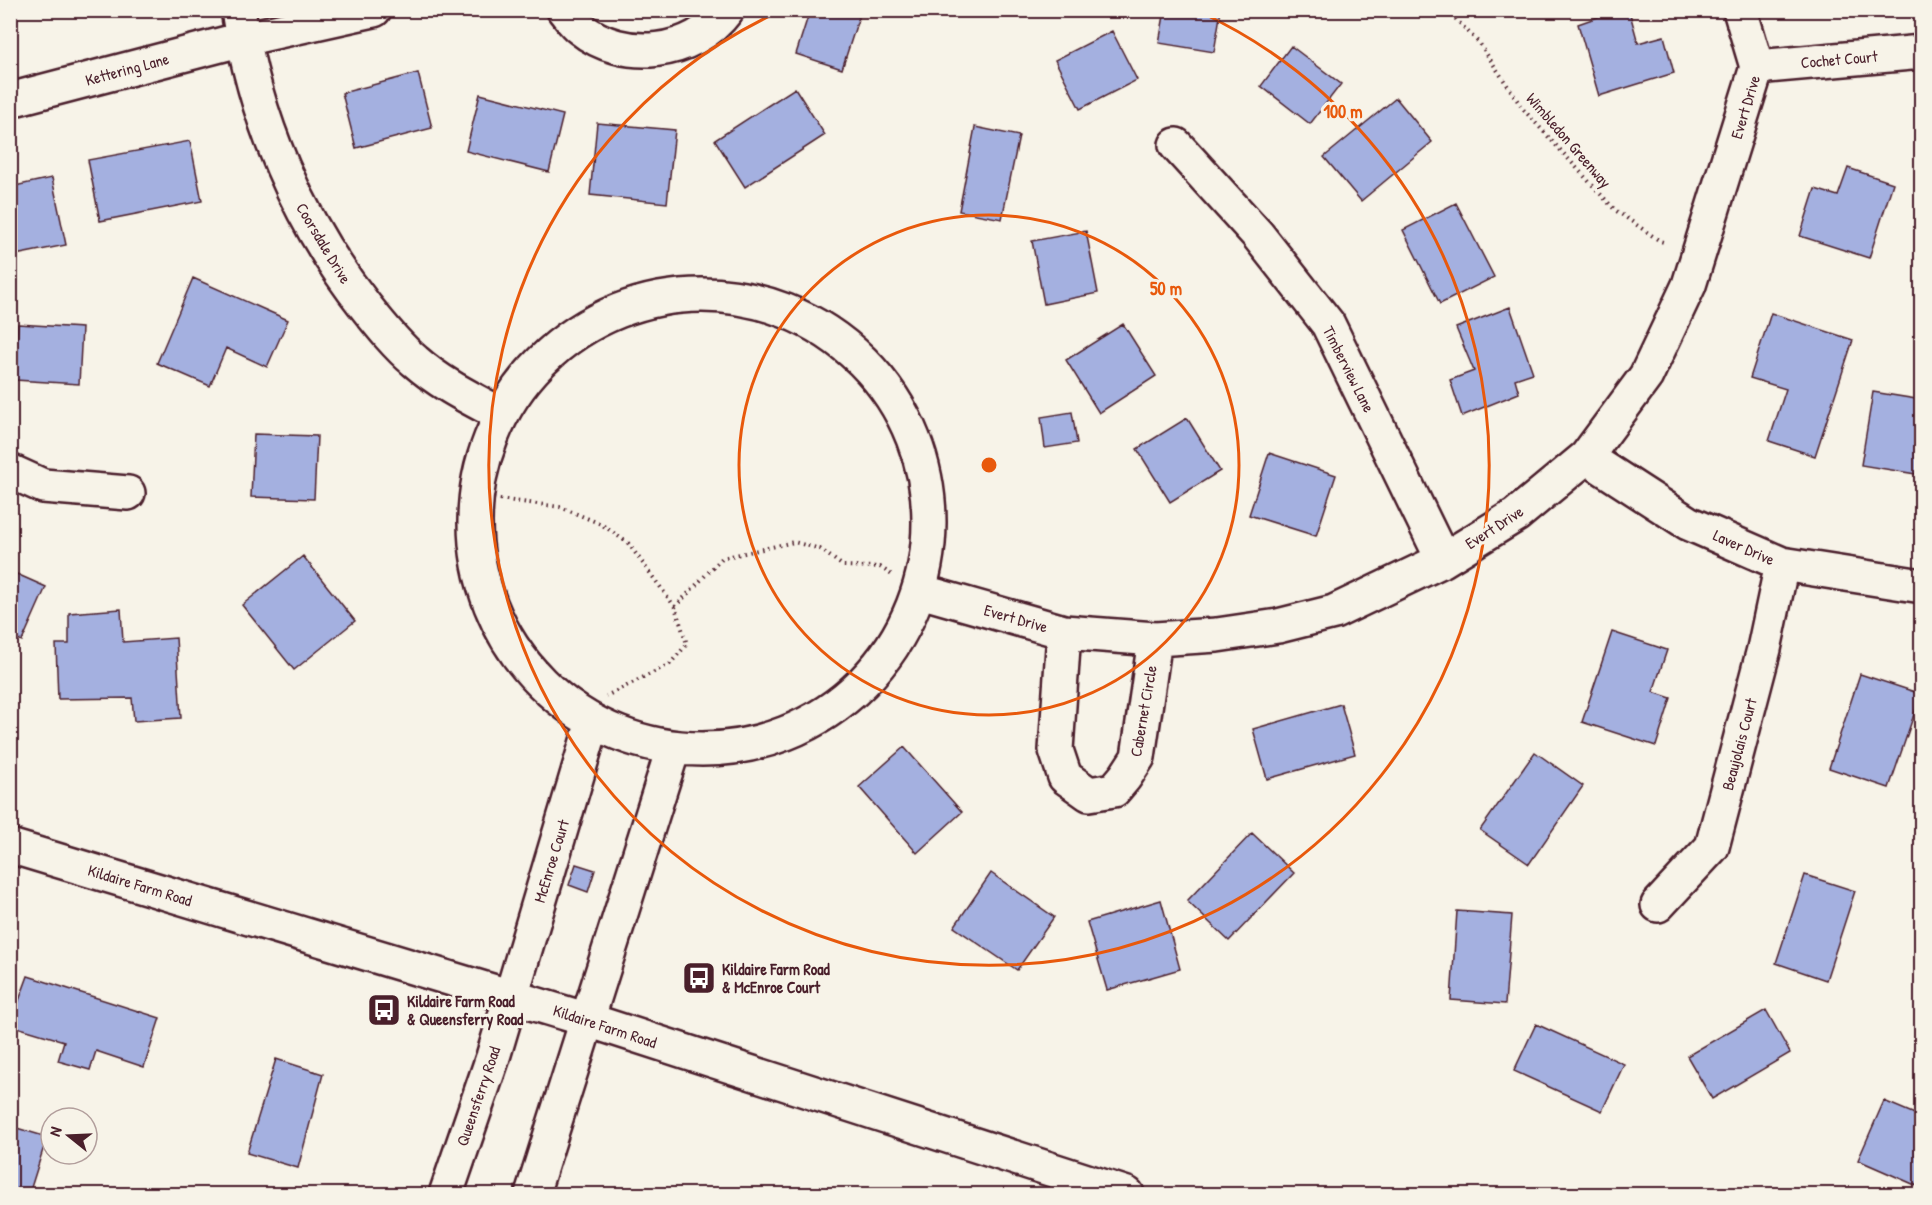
<svg xmlns="http://www.w3.org/2000/svg" width="1932" height="1205" viewBox="0 0 1932 1205" font-family="'Patrick Hand',sans-serif">
<rect width="100%" height="100%" fill="#f7f3e8"/>
<filter id="ink" filterUnits="userSpaceOnUse"><feTurbulence type="fractalNoise" baseFrequency=".0167" numOctaves="2"/><feDisplacementMap in="SourceGraphic" scale="12" xChannelSelector="R" yChannelSelector="G"/><feConvolveMatrix kernelMatrix="1 2 1 2 8 2 1 2 1" color-interpolation-filters="sRGB"/></filter>
<g filter="url(#ink)">
<path fill="#a4b0e0" stroke="#4a1f2b" stroke-width="1.5" d="M 810,10 L 861,10 L 842,69 L 796,54 Z
M 1165,10 L 1221,10 L 1214,52 L 1159,43 Z
M 1618,10 L 1629,10 L 1638,43 L 1664,36 L 1674,73 L 1599,96 L 1578,24 Z
M 1112,31 L 1137,80 L 1080,109 L 1055,60 Z
M 1291,46 L 1341,84 L 1310,124 L 1261,86 Z
M 418,73 L 432,128 L 356,148 L 342,93 Z
M 795,88 L 825,135 L 745,187 L 715,140 Z
M 480,94 L 563,115 L 549,172 L 466,151 Z
M 1396,98 L 1432,142 L 1361,201 L 1324,157 Z
M 597,123 L 675,130 L 667,203 L 590,195 Z
M 975,127 L 1019,136 L 1002,219 L 959,211 Z
M 190,141 L 202,201 L 100,221 L 88,160 Z
M 1848,168 L 1893,183 L 1869,258 L 1800,236 L 1815,189 L 1838,196 Z
M 52,178 L 66,245 L 10,256 L 10,187 Z
M 1456,203 L 1494,277 L 1440,304 L 1403,230 Z
M 1086,231 L 1098,293 L 1044,304 L 1032,241 Z
M 193,278 L 288,320 L 267,367 L 226,348 L 210,386 L 157,363 Z
M 1510,307 L 1533,373 L 1515,379 L 1519,393 L 1462,416 L 1450,380 L 1474,371 L 1456,328 Z
M 1771,313 L 1853,340 L 1815,456 L 1769,441 L 1786,389 L 1750,378 Z
M 18,324 L 82,328 L 79,384 L 15,380 Z
M 1123,324 L 1156,376 L 1099,413 L 1066,360 Z
M 1873,392 L 1922,400 L 1922,475 L 1861,465 Z
M 1072,412 L 1077,443 L 1045,448 L 1041,417 Z
M 1187,418 L 1220,471 L 1170,502 L 1137,449 Z
M 254,434 L 317,436 L 314,499 L 251,497 Z
M 1269,453 L 1336,475 L 1316,536 L 1249,515 Z
M 303,556 L 355,621 L 294,670 L 242,605 Z
M 10,571 L 46,587 L 22,641 L 10,636 Z
M 121,609 L 123,642 L 176,638 L 181,718 L 134,721 L 132,698 L 58,699 L 56,644 L 69,644 L 69,613 Z
M 1612,632 L 1667,650 L 1653,692 L 1671,698 L 1656,746 L 1582,722 Z
M 1860,674 L 1921,694 L 1889,788 L 1829,768 Z
M 1341,704 L 1355,754 L 1267,779 L 1253,729 Z
M 904,747 L 962,812 L 917,853 L 859,787 Z
M 1535,752 L 1583,786 L 1529,864 L 1480,830 Z
M 1252,833 L 1294,873 L 1229,941 L 1187,901 Z
M 576,864 L 595,870 L 588,892 L 569,885 Z
M 991,873 L 1054,917 L 1017,970 L 954,927 Z
M 1805,875 L 1855,891 L 1826,980 L 1776,963 Z
M 1161,900 L 1180,969 L 1107,990 L 1087,922 Z
M 1457,911 L 1512,915 L 1505,1004 L 1451,1000 Z
M 28,976 L 160,1018 L 144,1067 L 96,1051 L 90,1070 L 58,1061 L 64,1041 L 10,1025 Z
M 1766,1010 L 1790,1053 L 1712,1099 L 1687,1056 Z
M 1536,1024 L 1624,1064 L 1602,1111 L 1514,1071 Z
M 276,1059 L 323,1074 L 298,1168 L 247,1153 Z
M 1884,1101 L 1922,1117 L 1922,1188 L 1858,1160 Z
M 10,1126 L 47,1137 L 29,1194 L 10,1194 Z"/>
<g fill="none" stroke-linecap="round" stroke-linejoin="round">
<defs>
<path id="street" d="M 238,10 C 255,119 298,221 366,307 C 381,326 397,346 415,361 C 441,384 470,398 500,414
M 564,10 C 569,16 574,24 580,28 C 623,63 693,56 727,10
M 1757,67 L 1922,52
M 10,100 L 243,39 L 374,10
M 1176,145 L 1257,234 L 1328,324 L 1443,560
M475 522a227 227 0 1 1 454 0a227 227 0 1 1-454 0Z
M 1586,457 L 1688,523 L 1782,564 L 1922,586
M 10,471 L 43,486 L 128,493
M 920,591 L 1064,632 L 1155,639 L 1217,635 L 1278,626 L 1334,612 L 1443,560 L 1516,515 L 1586,457 L 1646,376 L 1689,285 L 1757,67 L 1740,10
M 1064,632 L 1056,750 L 1065,777 L 1089,794 L 1114,790 L 1125,777 L 1138,757 L 1155,639
M 1658,905 L 1712,847 L 1764,649 L 1782,564
M 446,1194 L 493,1057 L 592,725
M 532,1194 L 673,749"/>
<path id="secondary" d="M 10,846 L 588,1020 L 1127,1194"/>
</defs>
<use href="#street" stroke="#4a1f2b" stroke-width="38"/>
<use href="#secondary" stroke="#4a1f2b" stroke-width="38"/>
<path stroke="#4a1f2b" stroke-width="4" stroke-dasharray="1.5 4.5" stroke-linecap="butt" d="M 1447,10 L 1480,44 L 1523,109 L 1615,210 L 1660,241 L 1667,243
M 476,496 L 560,507 L 601,524 L 628,543 L 675,607 L 687,644 L 670,664 L 606,696
M 675,607 L 722,558 L 794,542 L 820,549 L 843,566 L 880,567 L 892,575"/>
<use href="#street" stroke="#f7f3e8" stroke-width="33"/>
<use href="#secondary" stroke="#f7f3e8" stroke-width="33"/>
</g>
</g>
<g fill="none" stroke="#e8590c" stroke-width="3">
<circle cx="989" cy="465" r="250"/>
<path d="M1200 12A500 500 0 1 1 778 12"/>
</g>
<defs>
<symbol id="bus-square" viewBox="-11 -11 22 22"><rect x="-9" y="-9" width="18" height="18" rx="4" fill="#4a1f2b" stroke="#f7f3e8"/><path d="M-5-6H5V4H4V6H2V4H-2V6H-4V4H-5ZM-3.5-4V0h7V-4ZM-3.5 1.2v1.5H-2V1.2ZM2 1.2v1.5H3.5V1.2Z" fill="#fff"/></symbol>
</defs>
<g fill-rule="evenodd">
<use href="#bus-square" x="680" y="959" width="38" height="38"/>
<use href="#bus-square" x="365" y="991" width="38" height="38"/>
</g>
<g text-anchor="middle" dominant-baseline="central" stroke-width="6" stroke-linejoin="round" paint-order="stroke">
<g font-size="16" fill="#4a1f2b" stroke="#f7f3e8">
<text transform="translate(1839 59) rotate(-5)">Cochet Court</text>
<text transform="translate(127 69) rotate(-15)">Kettering Lane</text>
<text transform="translate(1745 107) rotate(-73)">Evert Drive</text>
<text transform="translate(1569 140) rotate(49)">Wimbledon Greenway</text>
<text transform="translate(324 243) rotate(59)">Coorsdale Drive</text>
<text transform="translate(1349 369) rotate(63)">Timberview Lane</text>
<text transform="translate(1494 527) rotate(-33)">Evert Drive</text>
<text transform="translate(1744 547) rotate(24)">Laver Drive</text>
<text transform="translate(1016 618) rotate(16)">Evert Drive</text>
<text transform="translate(1143 711) rotate(-80)">Cabernet Circle</text>
<text transform="translate(1739 744) rotate(-75)">Beaujolais Court</text>
<text transform="translate(551 861) rotate(-73)">McEnroe Court</text>
<text transform="translate(140 885) rotate(17)">Kildaire Farm Road</text>
<text transform="translate(605 1026) rotate(18)">Kildaire Farm Road</text>
<text transform="translate(478 1096) rotate(-71)">Queensferry Road</text>
</g>
<g font-size="16" font-weight="bold" fill="#4a1f2b" stroke="#f7f3e8" text-anchor="start">
<text x="722" y="969">Kildaire Farm Road<tspan x="722" dy="18">&amp; McEnroe Court</tspan></text>
<text x="407" y="1001">Kildaire Farm Road<tspan x="407" dy="18">&amp; Queensferry Road</tspan></text>
</g>
</g>
<circle cx="989" cy="465" r="9" fill="#e8590c" stroke="#f7f3e8" stroke-width="3"/>
<g font-size="18" text-anchor="middle" font-weight="bold" fill="#e8590c" stroke="#f7f3e8" stroke-width="6" stroke-linejoin="round" paint-order="stroke">
<text x="1343" y="118">100 m</text>
<text x="1166" y="295">50 m</text>
</g>
<rect width="1932" height="1205" fill="none" stroke="#f7f3e8" stroke-width="36"/>
<rect x="18" y="18" width="1896" height="1169" fill="none" stroke="#4a1f2b" stroke-width="2" filter="url(#ink)"/>
<g transform="translate(69 1136) rotate(288)"><circle r="28" fill="#f7f3e8" stroke="#b29e9c" stroke-width="1.5"/>
<path d="M0-4.5L10 22L0 15L-10 22Z" fill="#4a1f2b"/>
<text y="-9" font-size="16" font-weight="bold" text-anchor="middle" fill="#4a1f2b">N</text>
</g>
</svg>
